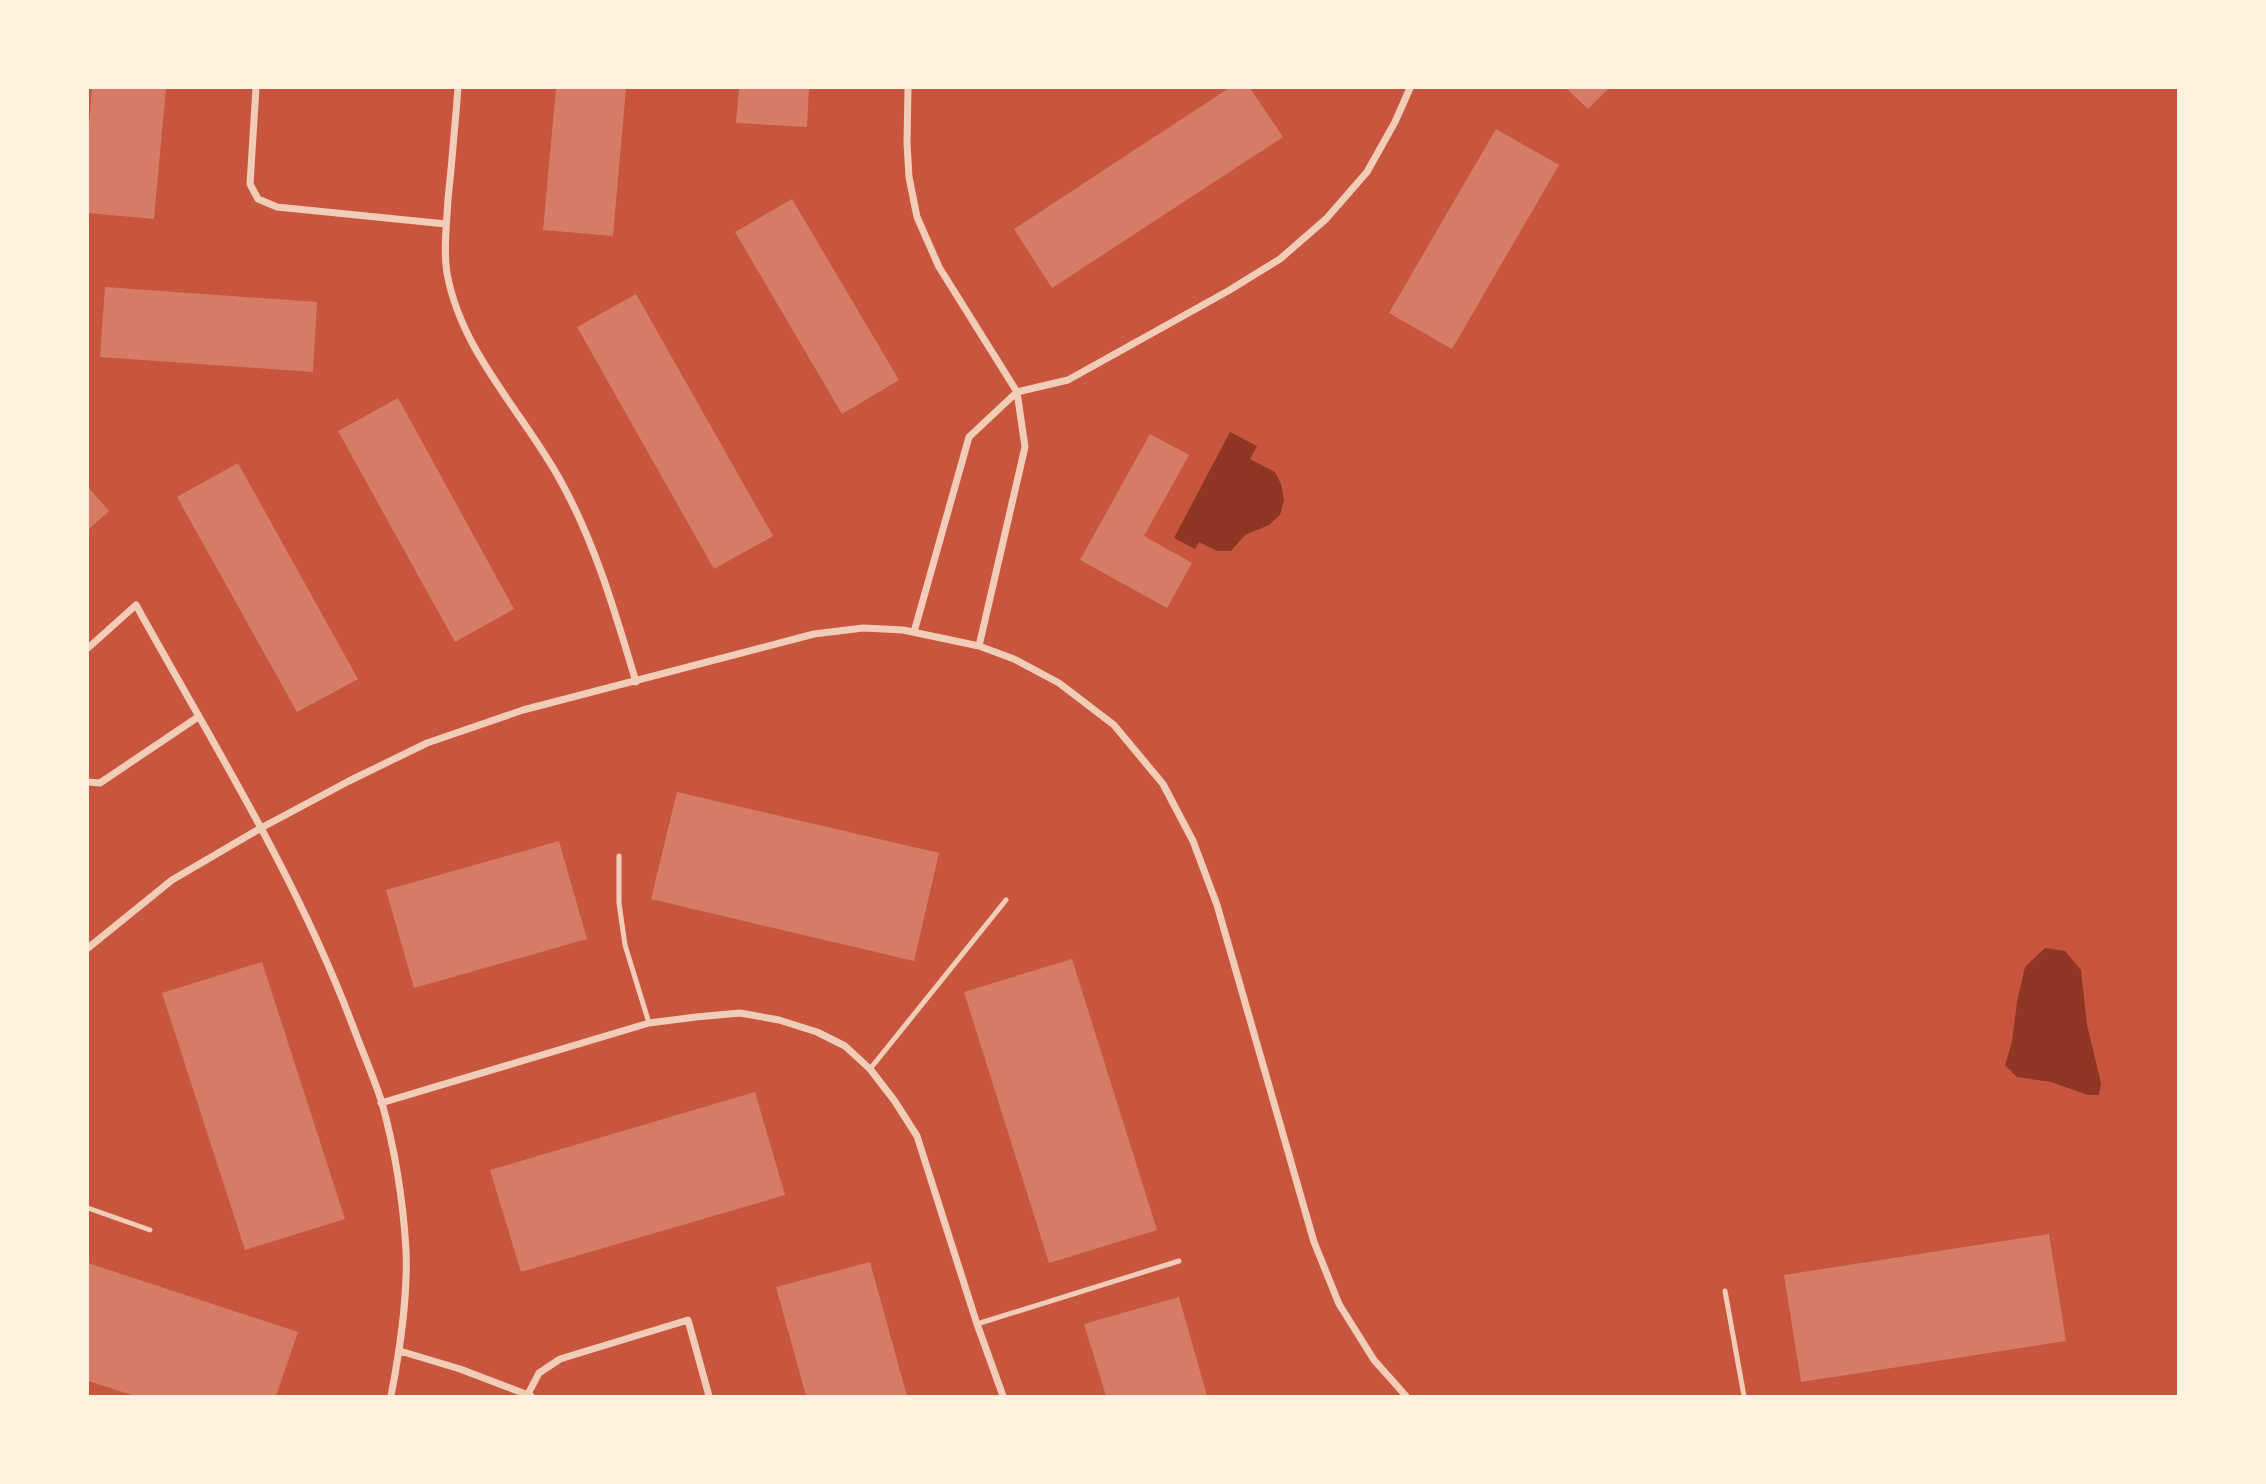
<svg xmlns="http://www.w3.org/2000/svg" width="2266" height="1484" viewBox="0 0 2266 1484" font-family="'Fira Sans Condensed',sans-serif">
<rect width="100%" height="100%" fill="#c8553d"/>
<path fill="#8f3625" d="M 1230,432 L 1257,446 L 1250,459 L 1275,472 L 1281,484 L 1284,500 L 1280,515 L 1269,525 L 1245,535 L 1231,551 L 1217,551 L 1199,542 L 1195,549 L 1174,538 Z
M 2045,948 L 2065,951 L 2081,970 L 2087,1025 L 2101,1083 L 2099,1095 L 2088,1095 L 2051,1082 L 2017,1077 L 2005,1065 L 2012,1042 L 2017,1002 L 2025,967 Z"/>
<path fill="#d67c66" d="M 92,88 L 166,88 L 154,219 L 88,213 L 88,138 Z
M 556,88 L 626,88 L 613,236 L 543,230 Z
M 739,88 L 809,88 L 807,127 L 736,123 Z
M 1229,88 L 1250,88 L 1283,137 L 1052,288 L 1014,229 Z
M 1566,88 L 1609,88 L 1588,109 Z
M 1496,129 L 1559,165 L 1452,349 L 1389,313 Z
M 792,199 L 899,380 L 842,414 L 735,232 Z
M 105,287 L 317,302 L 313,372 L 100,357 Z
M 636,294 L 773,536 L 714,569 L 577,327 Z
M 398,398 L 514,609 L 455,642 L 338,431 Z
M 1150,434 L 1189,455 L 1144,536 L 1192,563 L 1167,608 L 1080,560 Z
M 238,463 L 358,679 L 297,712 L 177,497 Z
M 88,487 L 109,511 L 88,530 Z
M 677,792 L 939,853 L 914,961 L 651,899 Z
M 559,841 L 587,939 L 414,988 L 386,890 Z
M 1072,959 L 1157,1230 L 1049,1263 L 964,992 Z
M 262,962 L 345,1219 L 245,1250 L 162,993 Z
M 755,1092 L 785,1195 L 521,1272 L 490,1170 Z
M 2049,1234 L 2066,1341 L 1801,1382 L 1784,1275 Z
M 870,1262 L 907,1396 L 806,1396 L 776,1287 Z
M 88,1263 L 298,1332 L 276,1396 L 135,1396 L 88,1381 Z
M 1179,1297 L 1207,1396 L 1106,1396 L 1084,1324 Z"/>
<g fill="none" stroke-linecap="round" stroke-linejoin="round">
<path stroke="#f1ccb7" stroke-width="5" d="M 619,856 L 619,903 L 625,945 L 649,1023
M 870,1069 L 1006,900
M 88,1208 L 150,1230
M 1725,1291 L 1744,1396
M 977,1324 L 1179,1261"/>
<path stroke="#f1ccb7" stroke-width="7" d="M 256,88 L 250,184 L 258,199 L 277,207 L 446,224
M 458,88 C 455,125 452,162 448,199 C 447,222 443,250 447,273 C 461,352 522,411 559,478 C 595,542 615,612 636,682
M 908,88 L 907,143 L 909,177 L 917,217 L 939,267 L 1017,392 L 1025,447 L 979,646
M 914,632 L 969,437 L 1017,392 L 1068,380 L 1228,291 L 1280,259 L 1326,219 L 1367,172 L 1395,122 L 1410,88
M 88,648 L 136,605 C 213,744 298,879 354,1029 C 363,1053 374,1078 382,1103 C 395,1150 403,1201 406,1249 C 408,1298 400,1349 391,1396
M 88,782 L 100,783 L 198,717
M 88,948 L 172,880 L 261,828 L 349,781 L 427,743 L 523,710 L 814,634 L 863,628 L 903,630 L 979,646 L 1014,659 L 1059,683 L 1114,725 L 1163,784 L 1193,841 L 1217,905 L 1314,1242 L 1339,1304 L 1374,1360 L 1406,1396
M 381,1103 L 649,1023 L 696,1017 L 740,1013 L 779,1020 L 817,1032 L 845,1046 L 870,1069 L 894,1100 L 917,1136 L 977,1324 L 1003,1396
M 400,1351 L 460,1369 L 531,1396
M 528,1394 L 539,1373 L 560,1359 L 688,1320 L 709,1396"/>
</g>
<rect width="2266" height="1484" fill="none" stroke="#fff3e0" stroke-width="178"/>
</svg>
